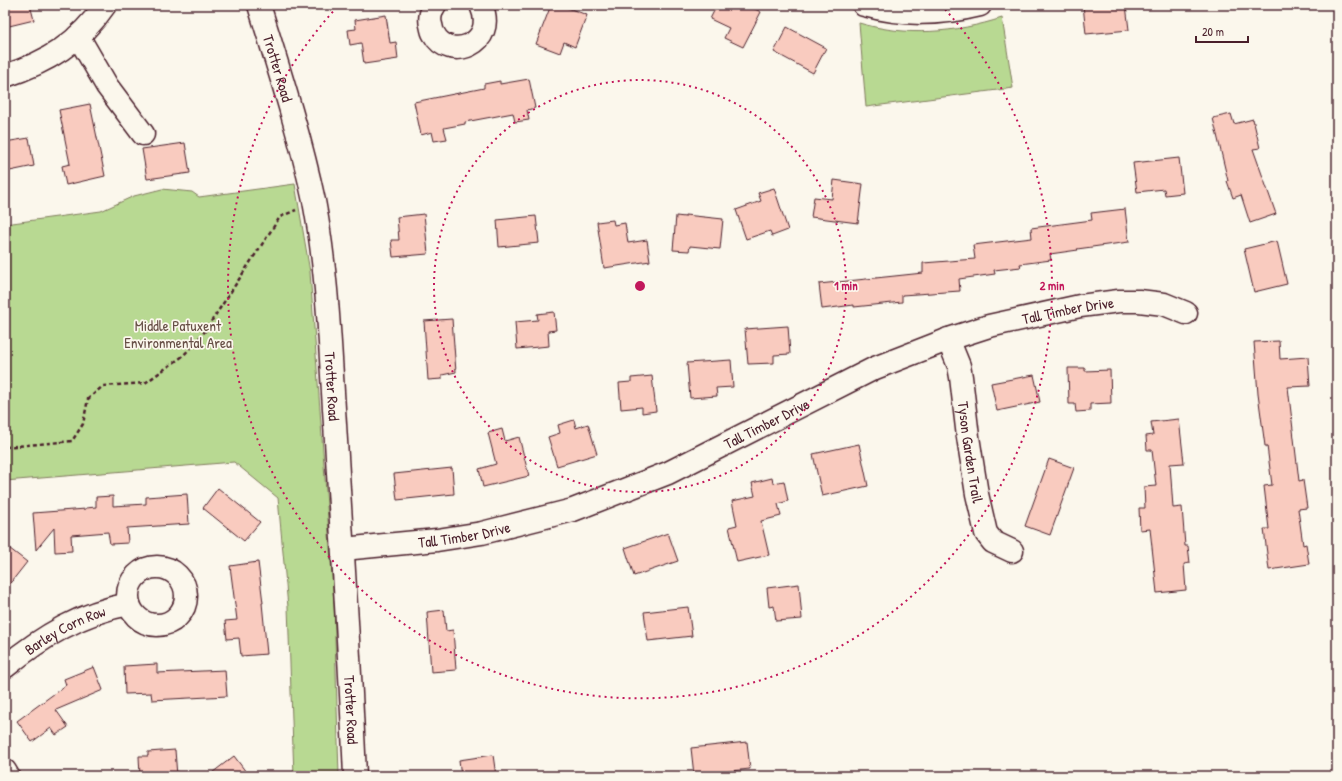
<svg xmlns="http://www.w3.org/2000/svg" width="1342" height="781" viewBox="0 0 1342 781" font-family="'Patrick Hand',sans-serif">
<rect width="100%" height="100%" fill="#fbf7ec"/>
<filter id="ink" filterUnits="userSpaceOnUse"><feTurbulence type="fractalNoise" baseFrequency=".025" numOctaves="2"/><feDisplacementMap in="SourceGraphic" scale="8" xChannelSelector="R" yChannelSelector="G"/><feConvolveMatrix kernelMatrix="1 2 1 2 8 2 1 2 1" color-interpolation-filters="sRGB"/></filter>
<g filter="url(#ink)">
<path fill="#b8d992" stroke="#817c5e" d="M 1002,18 L 1013,88 L 866,107 L 859,23 C 907,37 955,33 1002,18 Z
M 295,184 L 310,272 L 334,603 L 339,776 L 294,776 L 288,607 L 278,498 L 234,462 L 5,481 L 5,224 L 101,211 L 134,196 L 162,189 L 192,192 L 199,197 Z"/>
<path fill="#f9cbbf" stroke="#4a1f2b" d="M 5,5 L 30,5 L 34,20 L 5,27 Z
M 551,5 L 560,5 L 587,15 L 575,47 L 564,42 L 560,53 L 536,44 Z
M 717,5 L 747,5 L 761,12 L 743,47 L 724,38 L 729,28 L 710,19 Z
M 1083,5 L 1126,5 L 1129,30 L 1086,34 Z
M 386,15 L 390,43 L 396,42 L 398,59 L 364,64 L 361,43 L 350,45 L 348,30 L 356,29 L 355,20 Z
M 787,27 L 826,48 L 813,73 L 774,52 Z
M 529,79 L 535,108 L 527,110 L 529,120 L 515,122 L 513,113 L 465,122 L 465,124 L 444,128 L 447,139 L 434,141 L 432,132 L 421,135 L 414,102 L 484,88 L 484,84 L 500,81 L 500,84 Z
M 90,104 L 105,176 L 66,185 L 62,166 L 70,164 L 59,110 Z
M 1231,114 L 1234,124 L 1253,119 L 1260,148 L 1253,149 L 1276,214 L 1250,223 L 1241,195 L 1233,198 L 1227,181 L 1228,181 L 1213,118 Z
M 29,138 L 34,166 L 5,172 L 5,142 Z
M 185,143 L 190,173 L 147,179 L 142,149 Z
M 1179,158 L 1183,193 L 1165,195 L 1164,189 L 1137,192 L 1133,163 Z
M 834,180 L 863,184 L 858,223 L 811,217 L 814,197 L 832,199 Z
M 774,188 L 788,230 L 772,236 L 770,231 L 746,239 L 736,210 L 761,201 L 758,193 Z
M 1125,209 L 1129,242 L 1077,249 L 1078,250 L 1050,254 L 1051,260 L 1020,264 L 1021,267 L 994,270 L 995,274 L 959,279 L 960,291 L 902,295 L 902,302 L 854,307 L 854,305 L 822,309 L 819,284 L 923,273 L 923,263 L 975,259 L 973,245 L 1032,238 L 1031,228 L 1092,220 L 1091,213 Z
M 424,214 L 428,254 L 393,257 L 391,240 L 399,240 L 397,217 Z
M 685,215 L 723,219 L 720,249 L 690,246 L 689,251 L 673,250 L 676,216 L 685,217 Z
M 536,216 L 539,243 L 499,247 L 497,220 Z
M 613,220 L 614,225 L 625,223 L 628,243 L 647,240 L 650,261 L 604,268 L 597,222 Z
M 1277,241 L 1287,284 L 1254,292 L 1244,249 Z
M 554,312 L 556,330 L 548,331 L 549,346 L 517,349 L 515,322 L 538,320 L 537,314 Z
M 452,319 L 456,372 L 442,375 L 442,379 L 428,380 L 424,321 Z
M 788,326 L 790,354 L 774,355 L 774,363 L 748,364 L 745,329 Z
M 1279,341 L 1280,359 L 1308,357 L 1310,386 L 1288,387 L 1299,481 L 1303,480 L 1307,508 L 1298,509 L 1303,545 L 1306,544 L 1309,564 L 1269,570 L 1264,529 L 1269,529 L 1264,486 L 1272,485 L 1267,446 L 1265,446 L 1258,394 L 1254,342 Z
M 731,360 L 733,387 L 716,388 L 717,396 L 690,398 L 687,363 Z
M 1068,368 L 1085,368 L 1085,371 L 1110,370 L 1111,403 L 1090,404 L 1090,411 L 1076,412 L 1075,404 L 1069,404 Z
M 1034,375 L 1040,402 L 997,411 L 991,383 Z
M 652,376 L 656,411 L 642,413 L 642,407 L 621,409 L 619,383 L 631,382 L 631,378 Z
M 1179,419 L 1184,463 L 1170,464 L 1173,508 L 1182,507 L 1185,546 L 1188,546 L 1190,563 L 1184,564 L 1186,590 L 1157,593 L 1150,529 L 1140,530 L 1139,508 L 1145,508 L 1144,487 L 1156,486 L 1152,450 L 1147,450 L 1146,436 L 1153,435 L 1151,422 Z
M 574,420 L 576,428 L 588,424 L 597,454 L 557,466 L 548,437 L 560,433 L 558,425 Z
M 502,429 L 505,441 L 519,437 L 529,476 L 483,487 L 479,469 L 496,464 L 488,433 Z
M 859,444 L 868,486 L 822,496 L 813,454 Z
M 1049,459 L 1074,468 L 1050,535 L 1025,526 Z
M 452,468 L 454,494 L 397,500 L 394,474 Z
M 772,478 L 773,483 L 784,481 L 788,501 L 778,504 L 781,516 L 761,521 L 769,555 L 737,562 L 729,527 L 737,525 L 732,501 L 755,496 L 752,483 Z
M 218,488 L 260,522 L 244,541 L 203,508 Z
M 187,494 L 189,524 L 127,528 L 128,543 L 110,544 L 108,532 L 71,535 L 72,551 L 55,552 L 54,528 L 36,550 L 33,513 L 86,509 L 86,508 L 96,507 L 96,497 L 113,496 L 113,506 L 146,504 L 146,497 Z
M 668,533 L 678,561 L 634,576 L 625,548 Z
M 5,545 L 27,562 L 5,590 Z
M 258,562 L 263,603 L 262,603 L 267,654 L 241,656 L 239,638 L 227,639 L 225,621 L 237,620 L 230,566 Z
M 799,584 L 802,619 L 776,621 L 774,606 L 769,607 L 767,588 Z
M 688,607 L 692,636 L 648,641 L 644,612 Z
M 444,610 L 446,631 L 453,630 L 456,670 L 431,672 L 427,612 Z
M 157,664 L 157,673 L 225,670 L 227,696 L 152,700 L 151,693 L 125,694 L 124,666 Z
M 94,667 L 103,690 L 56,710 L 68,727 L 56,735 L 51,728 L 32,742 L 17,721 L 66,685 L 64,679 Z
M 747,742 L 750,769 L 694,775 L 691,748 Z
M 175,750 L 177,776 L 140,776 L 139,756 L 148,756 L 148,752 Z
M 493,755 L 496,776 L 461,776 L 459,760 Z
M 234,756 L 249,776 L 208,776 Z"/>
<g fill="none" stroke-linecap="round" stroke-linejoin="round">
<defs>
<g id="minor">
<path id="s1" d="M 259,5 C 279,70 300,135 314,201 C 328,274 330,350 335,424 C 342,541 350,658 355,776"/>
<path d="M 435,5 C 431,10 429,19 431,25 C 432,28 432,32 434,34 C 448,62 499,45 481,5"/>
<path d="M 864,5 C 904,16 939,15 980,5"/>
<path d="M 78,36 L 107,86 L 143,134"/>
<path d="M 5,76 C 48,62 79,43 105,5"/>
<path id="s2" d="M 948,339 L 959,366 L 961,377 L 968,437 L 977,494 L 986,533 L 993,542 L 1012,551"/>
<path id="s3" d="M 343,549 L 437,540 L 482,533 L 573,510 L 668,473 L 875,368 L 952,338 L 989,326 L 1080,306 L 1119,301 L 1139,301 L 1164,304 L 1186,313"/>
<circle cx="157" cy="596" r="29"/>
<path id="s4" d="M 5,667 C 43,636 81,613 129,604"/>
<path d="M 5,771 L 8,776"/>
</g>
</defs>
<use href="#minor" stroke="#4a1f2b" stroke-width="25"/>
<path stroke="#4a1f2b" stroke-width="2.5" stroke-dasharray="4 3" stroke-linecap="butt" d="M 5,447 L 72,441 L 83,424 L 88,399 L 103,386 L 145,383 L 183,356 L 203,334 L 280,217 L 296,210"/>
<use href="#minor" stroke="#fbf7ec" stroke-width="22"/>
</g>
</g>
<g fill="none" stroke="#c2185b" stroke-width="2" stroke-dasharray="2 4">
<circle cx="640" cy="286" r="206"/>
<path d="M941 5A412 412 0 1 1 339 5"/>
</g>
<g text-anchor="middle" dominant-baseline="central" stroke-width="3.5" stroke-linejoin="round" paint-order="stroke">
<g font-size="15" fill="#4a1f2b" stroke="#fbf7ec">
<text stroke="none"><textPath href="#s1" startOffset="66">Trotter Road</textPath></text>
<text stroke="none"><textPath href="#s3" startOffset="770">Tall Timber Drive</textPath></text>
<text stroke="none"><textPath href="#s1" startOffset="390">Trotter Road</textPath></text>
<text stroke="none"><textPath href="#s3" startOffset="446">Tall Timber Drive</textPath></text>
<text stroke="none"><textPath href="#s2" startOffset="116">Tyson Garden Trail</textPath></text>
<text stroke="none"><textPath href="#s3" startOffset="122">Tall Timber Drive</textPath></text>
<text stroke="none"><textPath href="#s4" startOffset="71">Barley Corn Row</textPath></text>
<text stroke="none"><textPath href="#s1" startOffset="714">Trotter Road</textPath></text>
</g>
<g font-size="15" fill="#664e45" stroke="#fbf7ec">
<text x="178" y="325">Middle Patuxent<tspan x="178" dy="17">Environmental Area</tspan></text>
</g>
</g>
<circle cx="640" cy="286" r="6" fill="#c2185b" stroke="#fbf7ec" stroke-width="2"/>
<g font-size="12" text-anchor="middle" font-weight="bold" fill="#c2185b" stroke="#fbf7ec" stroke-width="3.5" stroke-linejoin="round" paint-order="stroke">
<text x="846" y="290">1 min</text>
<text x="1052" y="290">2 min</text>
</g>
<rect width="1342" height="781" fill="none" stroke="#fbf7ec" stroke-width="20"/>
<rect x="10" y="10" width="1322" height="761" fill="none" stroke="#4a1f2b" stroke-width="1.5" filter="url(#ink)"/>
<path d="M1196 36v6h52v-6" fill="none" stroke="#4a1f2b" stroke-width="2"/>
<text x="1202" y="36" font-size="12" fill="#4a1f2b" stroke="#fbf7ec" stroke-width="3" paint-order="stroke">20 m</text>
</svg>
